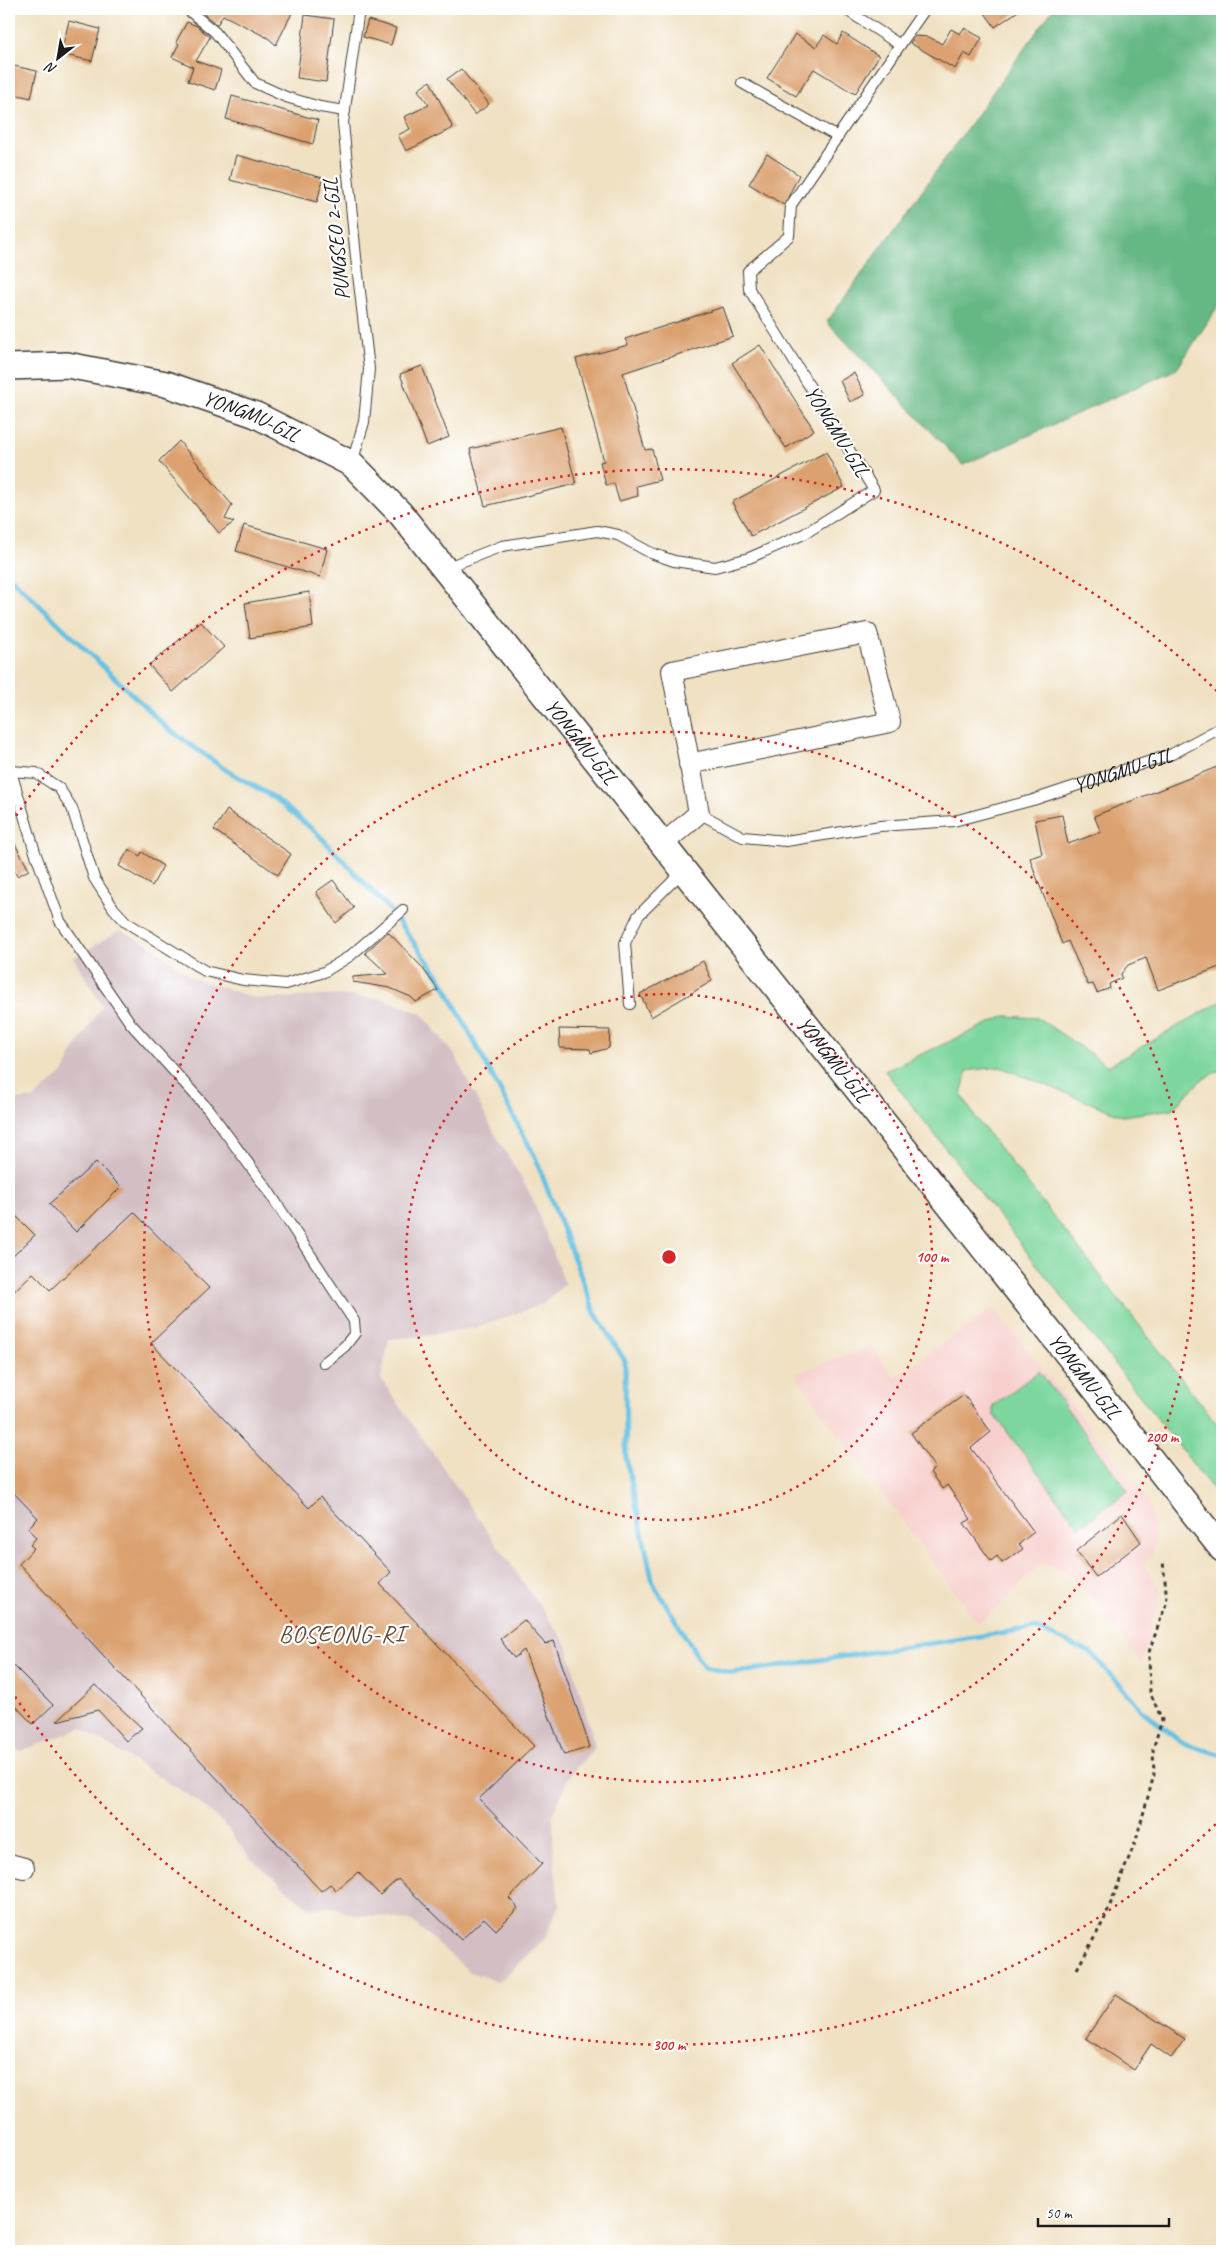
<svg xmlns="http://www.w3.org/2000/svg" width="1231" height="2260" viewBox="0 0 1231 2260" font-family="Caveat,sans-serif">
<rect width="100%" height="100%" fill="#fff"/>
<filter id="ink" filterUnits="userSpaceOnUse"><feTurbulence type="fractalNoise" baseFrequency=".02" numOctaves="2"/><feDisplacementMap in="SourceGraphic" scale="10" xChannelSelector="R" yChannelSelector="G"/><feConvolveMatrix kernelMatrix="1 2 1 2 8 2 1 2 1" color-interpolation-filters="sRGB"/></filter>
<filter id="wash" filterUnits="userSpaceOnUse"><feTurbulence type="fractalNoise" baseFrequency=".0096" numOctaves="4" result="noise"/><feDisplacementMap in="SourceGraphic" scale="20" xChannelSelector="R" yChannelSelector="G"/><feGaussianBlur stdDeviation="1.12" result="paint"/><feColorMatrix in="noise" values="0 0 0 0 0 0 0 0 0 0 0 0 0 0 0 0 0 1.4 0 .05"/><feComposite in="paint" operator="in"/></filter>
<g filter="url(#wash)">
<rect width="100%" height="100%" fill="#f0e1c3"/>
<path fill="#f7d0cd" d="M 994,1308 L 1149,1502 L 1155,1544 L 1150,1558 L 1143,1564 L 1161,1590 L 1142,1664 L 1085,1589 L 1064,1571 L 1040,1563 L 1006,1600 L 978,1623 L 794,1374 L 872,1346 L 894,1378 Z"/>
<path fill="#d2bec3" d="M 120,930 L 153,947 L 193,978 L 258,999 L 338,995 L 384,999 L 422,1014 L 454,1054 L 491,1127 L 532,1197 L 565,1284 L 543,1304 L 477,1327 L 424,1336 L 389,1339 L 381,1379 L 567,1645 L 595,1747 L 569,1776 L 553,1814 L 553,1849 L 559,1904 L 546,1937 L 499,1982 L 470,1972 L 413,1922 L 383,1916 L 355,1915 L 330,1907 L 309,1908 L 250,1858 L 224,1824 L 196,1800 L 81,1728 L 21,1751 L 9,1749 L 9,1107 L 13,1100 L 34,1098 L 64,1072 L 74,1050 L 102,1006 L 74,958 Z"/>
<path fill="#7cd69d" stroke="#4c795c" d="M 1222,1001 L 1222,1069 L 1200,1081 L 1173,1109 L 1123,1116 L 1000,1067 L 967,1071 L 961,1094 L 975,1117 L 1222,1430 L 1222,1501 L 885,1071 L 1005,1016 L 1038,1018 L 1108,1066 Z
M 1039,1371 L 1128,1491 L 1079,1527 L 993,1413 L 993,1406 Z"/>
<path fill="#65b784" stroke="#406a50" d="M 1053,9 L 1222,9 L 1222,300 L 1177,369 L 963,465 L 827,322 Z"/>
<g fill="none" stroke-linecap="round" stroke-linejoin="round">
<path stroke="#66c1e3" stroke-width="5" d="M 9,576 L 167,728 L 223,768 L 273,797 L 317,833 L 389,909 L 441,979 L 535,1157 L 595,1313 L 625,1361 L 626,1458 L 653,1583 L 704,1667 L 732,1673 L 1034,1628 L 1091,1653 L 1144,1712 L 1183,1743 L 1222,1755"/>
</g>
<g id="blocks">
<path fill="#dba170" d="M 207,9 L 283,9 L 281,11 L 292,13 L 276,45 L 268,38 L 223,15 L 217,25 L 204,14 Z
M 982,9 L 1021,9 L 995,27 Z
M 305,15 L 334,19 L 326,82 L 297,78 Z
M 368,20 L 396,28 L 391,45 L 363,37 Z
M 69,21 L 100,29 L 92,61 L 65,55 L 66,50 L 62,49 Z
M 187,22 L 197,26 L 210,37 L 196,61 L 221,70 L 215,90 L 188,81 L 193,67 L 172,57 L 179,44 L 176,42 Z
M 964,28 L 982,38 L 971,57 L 964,53 L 955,69 L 910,43 L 915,36 L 929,37 L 942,44 L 951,29 L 960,34 Z
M 843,33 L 879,56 L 855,94 L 814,69 L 796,96 L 767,78 L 795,34 L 816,47 L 824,35 L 837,44 Z
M 9,65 L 37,71 L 31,98 L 9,93 Z
M 461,69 L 489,104 L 475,115 L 447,79 Z
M 430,81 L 453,128 L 406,151 L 398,135 L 410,129 L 404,117 L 429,105 L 418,90 Z
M 232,96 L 318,120 L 313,144 L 226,119 Z
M 767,154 L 799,175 L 784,205 L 749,184 Z
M 236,155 L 323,178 L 317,202 L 230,180 Z
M 723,307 L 733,336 L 623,373 L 645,450 L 652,449 L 660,480 L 636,486 L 638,496 L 619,501 L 614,483 L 606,485 L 600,462 L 604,461 L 576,359 L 628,345 L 625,339 Z
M 760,345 L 814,430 L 786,448 L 732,363 Z
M 422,366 L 449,437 L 427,446 L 400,374 Z
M 854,373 L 865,395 L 850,402 L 840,381 Z
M 561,427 L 576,484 L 485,506 L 470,449 Z
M 179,441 L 232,505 L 225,519 L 234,522 L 219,533 L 159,461 Z
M 826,452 L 844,487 L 751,536 L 732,502 Z
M 244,525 L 327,549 L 320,577 L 236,551 Z
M 309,592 L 313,627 L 250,638 L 245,603 Z
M 201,622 L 224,647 L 173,692 L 149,665 Z
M 1222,765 L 1222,966 L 1158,990 L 1146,958 L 1128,965 L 1121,974 L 1122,978 L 1109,984 L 1110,988 L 1097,993 L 1093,984 L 1088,985 L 1068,941 L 1062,944 L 1035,873 L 1030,858 L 1042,854 L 1035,820 L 1062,815 L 1068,844 L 1101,832 L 1094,816 Z
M 227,810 L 291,854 L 278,875 L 214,830 Z
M 9,833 L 29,870 L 17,876 L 14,870 L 9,872 Z
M 129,849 L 140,856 L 142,852 L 163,866 L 152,886 L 119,866 Z
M 333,880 L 354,908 L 336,923 L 316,892 Z
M 388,932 L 422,967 L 438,990 L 416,1002 L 411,997 L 390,988 L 353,982 L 353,977 L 388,974 L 365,953 Z
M 703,961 L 712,981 L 651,1017 L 640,994 Z
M 559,1029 L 610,1030 L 609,1048 L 591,1053 L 590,1049 L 560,1048 Z
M 96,1162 L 121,1187 L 76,1232 L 49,1204 Z
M 9,1209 L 35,1235 L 9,1260 Z
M 134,1212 L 209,1288 L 151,1343 L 309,1508 L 320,1497 L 391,1572 L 380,1584 L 534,1746 L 479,1799 L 542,1864 L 509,1898 L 518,1908 L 496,1930 L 484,1918 L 461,1940 L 398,1879 L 380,1895 L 358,1872 L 336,1890 L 330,1884 L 321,1891 L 19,1564 L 34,1548 L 30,1545 L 36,1538 L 28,1528 L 38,1518 L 9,1488 L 9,1296 L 33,1273 L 50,1290 Z
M 964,1395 L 991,1432 L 971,1448 L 1034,1532 L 1019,1544 L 1023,1549 L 1002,1563 L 997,1556 L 991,1561 L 964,1523 L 971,1519 L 947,1485 L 942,1489 L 930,1472 L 935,1468 L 911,1433 Z
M 1122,1514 L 1141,1542 L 1096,1577 L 1076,1551 Z
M 524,1620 L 545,1644 L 554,1641 L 590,1747 L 564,1755 L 524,1650 L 514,1658 L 500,1639 Z
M 9,1661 L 53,1705 L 33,1724 L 9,1699 Z
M 95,1685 L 142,1728 L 126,1741 L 98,1710 L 57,1721 Z
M 1116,1994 L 1185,2039 L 1171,2058 L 1151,2044 L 1134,2070 L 1086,2038 Z"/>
</g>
</g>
<g filter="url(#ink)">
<use href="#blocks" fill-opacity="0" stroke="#3c3a35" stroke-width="1"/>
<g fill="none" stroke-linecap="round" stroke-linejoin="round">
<defs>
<g id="service">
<path d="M 187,9 L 215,32 L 255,83 L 286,97 L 320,107 L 345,111"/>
<path d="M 900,45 L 925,9"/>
<path d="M 742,83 L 838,137"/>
<path d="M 352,463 L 364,422 L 369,369 L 356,257 L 343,123 L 359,9"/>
<path d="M 445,568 L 502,546 L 597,531 L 618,535 L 651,553 L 674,561 L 715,567 L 749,558 L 804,534 L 874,490 L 749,289 L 748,271 L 789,236 L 791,205 L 900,45 L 845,9"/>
<path d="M 9,765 L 35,852 L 60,921 L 131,1024 L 208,1109 L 267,1189 L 354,1321 L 355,1333 L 345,1346 L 324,1363"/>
<path d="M 11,771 L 36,773 L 59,788 L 72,808 L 94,878 L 114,909 L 126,922 L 205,971 L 243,980 L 286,984 L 324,972 L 350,956 L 403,910"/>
<path id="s1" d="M 699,813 L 743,837 L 786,841 L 880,826 L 954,821 L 1033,800 L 1172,754 L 1222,727"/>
<path d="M 630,1004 L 625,943 L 638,916 L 683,871"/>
</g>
<path id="minor" d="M 663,844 L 699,813 L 672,671 L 867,633 L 890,722 L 689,764
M 9,1864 L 24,1868"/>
<g id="tertiary">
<path id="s2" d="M 9,367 L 67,365 L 166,384 L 256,415 L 352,464 L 400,513 L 1222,1549"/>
</g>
</defs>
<use href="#service" stroke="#3c3a35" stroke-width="12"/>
<use href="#minor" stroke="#3c3a35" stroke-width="22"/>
<use href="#tertiary" stroke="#3c3a35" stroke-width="28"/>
<path stroke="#3c3a35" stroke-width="3" stroke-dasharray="4 4" stroke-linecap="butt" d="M 1077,1969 L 1104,1920 L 1136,1840 L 1154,1775 L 1153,1749 L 1162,1720 L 1150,1692 L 1149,1652 L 1167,1601 L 1163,1561"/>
<use href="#service" stroke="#fff" stroke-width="10"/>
<use href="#minor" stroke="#fff" stroke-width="20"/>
<use href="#tertiary" stroke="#fff" stroke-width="25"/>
</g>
</g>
<g fill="none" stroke="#d62828" stroke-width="2.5" stroke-dasharray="2.5 5">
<circle cx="669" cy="1257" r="263"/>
<circle cx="669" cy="1257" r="525"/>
<path d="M1221 1819A788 788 0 0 1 12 1692M12 822A788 788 0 0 1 1221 695"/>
</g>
<g text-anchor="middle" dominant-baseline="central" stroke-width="4.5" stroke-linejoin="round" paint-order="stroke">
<g font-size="21" fill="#1c1c1c" stroke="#fff">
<text transform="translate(336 239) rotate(-96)">PUNGSEO 2-GIL</text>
<text stroke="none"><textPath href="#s2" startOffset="250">YONGMU-GIL</textPath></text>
<text transform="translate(837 431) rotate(58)">YONGMU-GIL</text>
<text stroke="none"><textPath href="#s2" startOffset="722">YONGMU-GIL</textPath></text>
<text stroke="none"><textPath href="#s1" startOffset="439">YONGMU-GIL</textPath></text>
<text stroke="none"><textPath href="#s2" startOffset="1128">YONGMU-GIL</textPath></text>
<text stroke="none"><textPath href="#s2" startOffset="1532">YONGMU-GIL</textPath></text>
</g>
<g font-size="24" letter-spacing="1" fill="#5f4b39" stroke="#fff">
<text x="342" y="1634">BOSEONG-RI</text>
</g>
</g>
<circle cx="669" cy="1257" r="8" fill="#d62828" stroke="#fff" stroke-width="2.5"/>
<g font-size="15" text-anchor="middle" font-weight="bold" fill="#d62828" stroke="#fff" stroke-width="4.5" stroke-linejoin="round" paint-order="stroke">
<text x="932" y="1262">100 m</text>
<text x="1162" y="1442">200 m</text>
<text x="669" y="2050">300 m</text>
</g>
<rect width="1231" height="2260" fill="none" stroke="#fff" stroke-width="30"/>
<g transform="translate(58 58) rotate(211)" stroke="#ffffff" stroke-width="4" paint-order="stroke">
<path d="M0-4L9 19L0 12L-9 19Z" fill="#1c1c1c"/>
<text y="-8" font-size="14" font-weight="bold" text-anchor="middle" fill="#1c1c1c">N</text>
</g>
<path d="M1038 2218v8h131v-8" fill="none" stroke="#1c1c1c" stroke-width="2.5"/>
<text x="1046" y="2218" font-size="15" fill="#1c1c1c" stroke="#ffffff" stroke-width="4" paint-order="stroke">50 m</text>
</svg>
